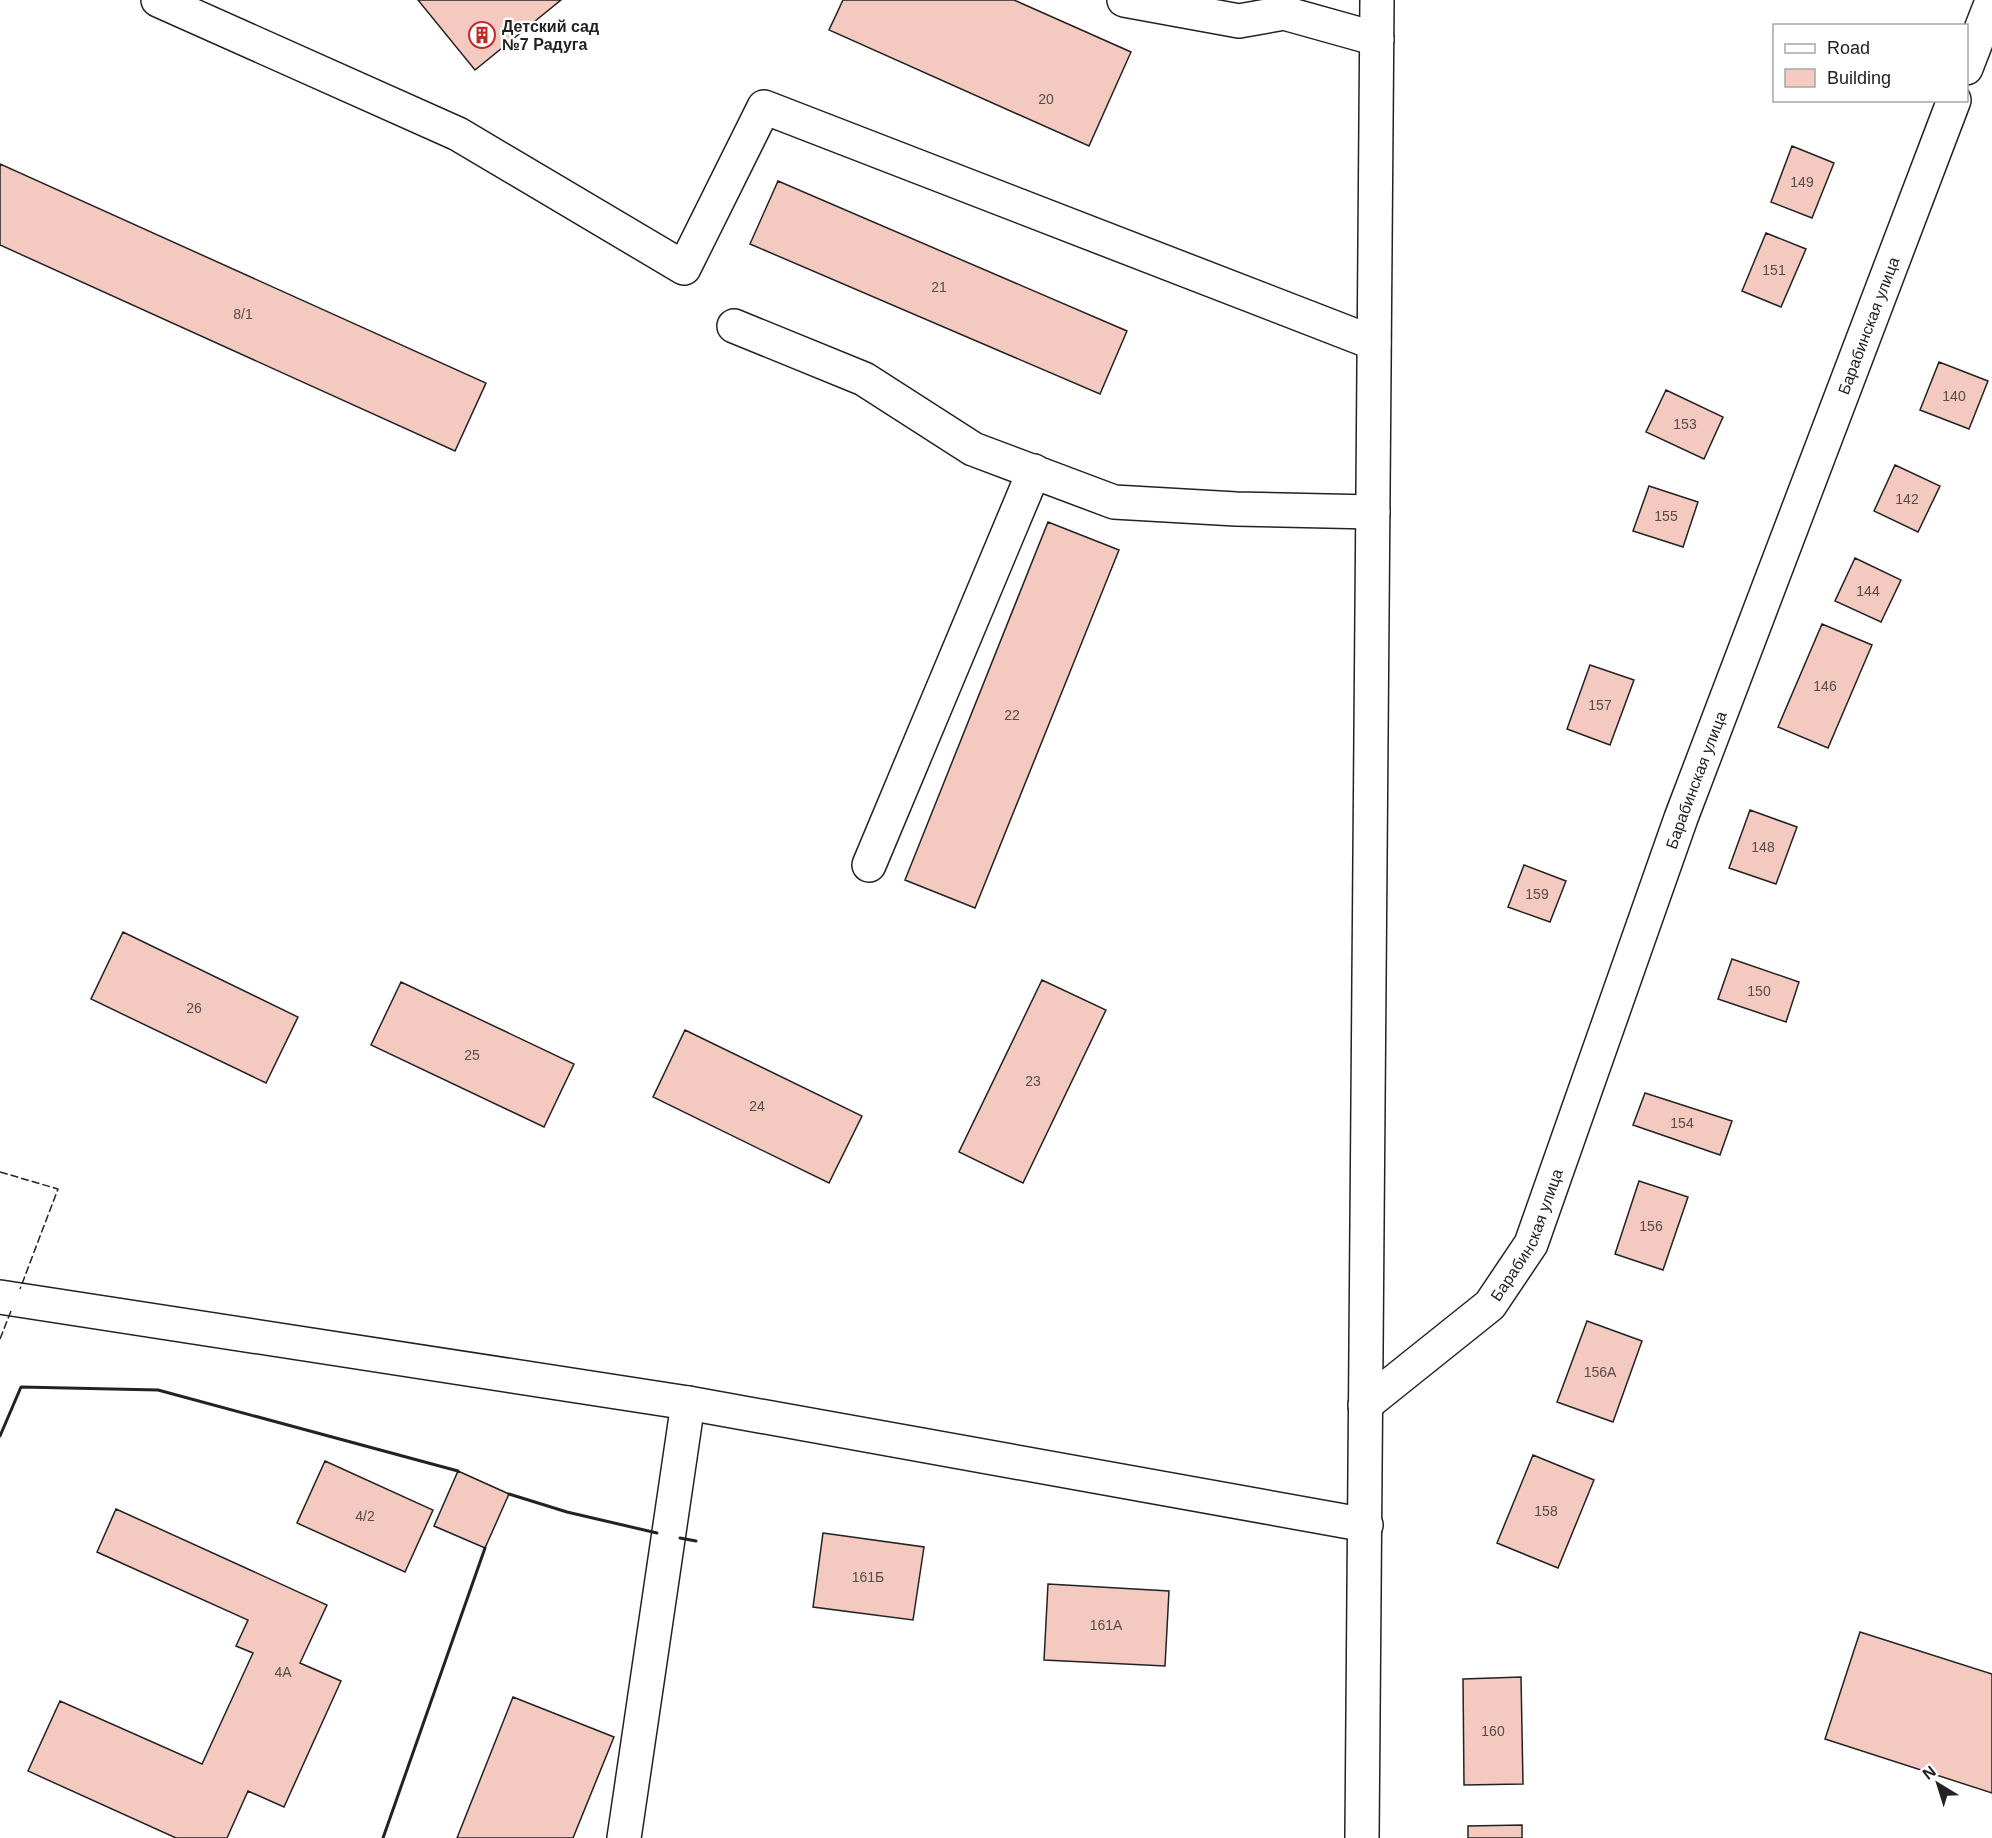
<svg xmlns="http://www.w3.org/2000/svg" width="1992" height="1838" viewBox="0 0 1992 1838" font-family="Helvetica,sans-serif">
<rect width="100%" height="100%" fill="#fff"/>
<path fill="#f3c9c0" stroke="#222" stroke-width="1.5" d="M 418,0 L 561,0 L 475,70 Z
M 843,0 L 1014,0 L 1131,52 L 1089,146 L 829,30 Z
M 1792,146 L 1834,163 L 1812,218 L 1771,202 Z
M 0,164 L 486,383 L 455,451 L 0,245 Z
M 778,181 L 1127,331 L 1100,394 L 750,244 Z
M 1766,233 L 1806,249 L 1781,307 L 1742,291 Z
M 1939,362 L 1988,381 L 1969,429 L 1920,410 Z
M 1666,390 L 1723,417 L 1704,459 L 1646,432 Z
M 1895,465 L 1940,486 L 1918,532 L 1874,511 Z
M 1649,486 L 1698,502 L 1683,547 L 1633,531 Z
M 1048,522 L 1119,550 L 975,908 L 905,880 Z
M 1855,558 L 1901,580 L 1881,622 L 1835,601 Z
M 1822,624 L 1872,645 L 1828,748 L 1778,727 Z
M 1590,665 L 1634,680 L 1610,745 L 1567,729 Z
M 1750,810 L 1797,827 L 1776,884 L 1729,868 Z
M 1524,865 L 1566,881 L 1550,922 L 1508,907 Z
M 123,932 L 298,1017 L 266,1083 L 91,999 Z
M 1732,959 L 1799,982 L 1786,1022 L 1718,999 Z
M 1042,980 L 1106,1010 L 1023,1183 L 959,1152 Z
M 401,982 L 574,1064 L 544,1127 L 371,1045 Z
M 685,1030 L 862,1116 L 829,1183 L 653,1097 Z
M 1645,1093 L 1732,1121 L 1720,1155 L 1633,1125 Z
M 1639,1181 L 1688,1197 L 1663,1270 L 1615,1254 Z
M 1587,1321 L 1642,1341 L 1613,1422 L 1557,1402 Z
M 1533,1455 L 1594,1480 L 1558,1568 L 1497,1543 Z
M 325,1461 L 433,1510 L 405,1572 L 297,1523 Z
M 458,1471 L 509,1494 L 485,1548 L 434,1526 Z
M 116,1509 L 327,1605 L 300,1663 L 341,1681 L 284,1807 L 248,1791 L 227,1838 L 176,1838 L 28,1771 L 60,1701 L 202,1764 L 253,1653 L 236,1646 L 248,1620 L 97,1552 Z
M 823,1533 L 924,1547 L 913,1620 L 813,1607 Z
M 1048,1584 L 1169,1591 L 1165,1666 L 1044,1660 Z
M 1860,1632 L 1992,1674 L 1992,1793 L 1825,1739 Z
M 1521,1677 L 1523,1784 L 1464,1785 L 1463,1679 Z
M 513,1697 L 614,1737 L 573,1838 L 457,1838 Z
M 1522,1825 L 1522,1838 L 1468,1838 L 1468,1826 Z"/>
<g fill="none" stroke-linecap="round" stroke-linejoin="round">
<defs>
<g id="minor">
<path d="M 158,0 L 458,134 L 684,268 L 764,107 L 1374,343"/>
<path d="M 1124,0 L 1239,21 L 1284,13 L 1377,39"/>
<path d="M 1966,68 L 1992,1"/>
<path d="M 734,326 L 864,379 L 973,449 L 1114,502 L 1236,509 L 1373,512"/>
<path d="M 869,865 L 1034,471"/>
<path d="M 0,1297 L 688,1403 L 1366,1525"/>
<path id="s1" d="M 1365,1405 L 1490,1305 L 1531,1244 L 1681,818 L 1954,100"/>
<path d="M 624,1838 L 688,1403"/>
</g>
<path id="major" d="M 1362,1838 L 1377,0"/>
</defs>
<use href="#minor" stroke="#222" stroke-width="36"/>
<use href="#major" stroke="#222" stroke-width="36"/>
<use href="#minor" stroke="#fff" stroke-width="33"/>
<use href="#major" stroke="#fff" stroke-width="33"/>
<path stroke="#222" stroke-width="1.5" stroke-dasharray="8 3" stroke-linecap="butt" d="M 0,1172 L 58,1189 L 20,1289
M 0,1339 L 11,1311"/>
<path stroke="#222" stroke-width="3" d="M 0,1436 L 21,1387 L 158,1390 L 458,1471
M 509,1494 L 567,1512 L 657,1533
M 680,1538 L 696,1541
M 383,1838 L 485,1548"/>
</g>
<defs>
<symbol id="building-ring" viewBox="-11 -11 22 22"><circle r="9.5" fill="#fff" stroke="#c62828" stroke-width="1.5"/><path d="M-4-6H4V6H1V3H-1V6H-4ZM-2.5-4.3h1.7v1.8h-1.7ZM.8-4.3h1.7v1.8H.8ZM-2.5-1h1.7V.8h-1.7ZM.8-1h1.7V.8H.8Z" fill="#c62828"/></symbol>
</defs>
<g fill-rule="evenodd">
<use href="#building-ring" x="467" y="20" width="30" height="30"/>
</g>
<g text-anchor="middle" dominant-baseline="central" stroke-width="4.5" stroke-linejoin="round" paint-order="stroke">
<g font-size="14" fill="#564c4a">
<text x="1046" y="99">20</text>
<text x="1802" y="182">149</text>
<text x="1774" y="270">151</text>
<text x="939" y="287">21</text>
<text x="243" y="314">8/1</text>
<text x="1954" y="396">140</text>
<text x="1685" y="424">153</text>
<text x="1907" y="499">142</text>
<text x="1666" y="516">155</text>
<text x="1868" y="591">144</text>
<text x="1825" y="686">146</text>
<text x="1600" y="705">157</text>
<text x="1012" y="715">22</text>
<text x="1763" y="847">148</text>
<text x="1537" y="894">159</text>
<text x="1759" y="991">150</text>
<text x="194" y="1008">26</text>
<text x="472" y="1055">25</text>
<text x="1033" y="1081">23</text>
<text x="757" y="1106">24</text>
<text x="1682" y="1123">154</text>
<text x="1651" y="1226">156</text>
<text x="1600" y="1372">156А</text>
<text x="1546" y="1511">158</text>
<text x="365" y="1516">4/2</text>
<text x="868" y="1577">161Б</text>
<text x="1106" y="1625">161А</text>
<text x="283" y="1672">4А</text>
<text x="1493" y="1731">160</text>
</g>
<g font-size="16" font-weight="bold" fill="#222" stroke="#fff" text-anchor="start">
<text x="502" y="26">Детский сад<tspan x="502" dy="18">№7 Радуга</tspan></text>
</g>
<g font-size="16" fill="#222" stroke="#fff">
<text stroke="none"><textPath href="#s1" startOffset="1212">Барабинская улица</textPath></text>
<text stroke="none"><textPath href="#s1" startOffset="726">Барабинская улица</textPath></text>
<text stroke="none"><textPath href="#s1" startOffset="240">Барабинская улица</textPath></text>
</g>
</g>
<rect x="1773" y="24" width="195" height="78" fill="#ffffff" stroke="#a7a7a7" stroke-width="1.5"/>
<rect x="1785" y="44" width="30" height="9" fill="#ffffff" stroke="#a7a7a7" stroke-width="1.5"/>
<text x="1827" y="54" font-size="18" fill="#222222">Road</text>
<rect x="1785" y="69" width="30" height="18" fill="#f3c9c0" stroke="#a7a7a7" stroke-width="1.5"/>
<text x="1827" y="84" font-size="18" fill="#222222">Building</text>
<g transform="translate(1938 1784) rotate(322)" stroke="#ffffff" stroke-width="4.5" paint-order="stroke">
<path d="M0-4.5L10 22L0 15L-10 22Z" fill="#222222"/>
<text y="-9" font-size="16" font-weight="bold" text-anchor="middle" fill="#222222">N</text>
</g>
</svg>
